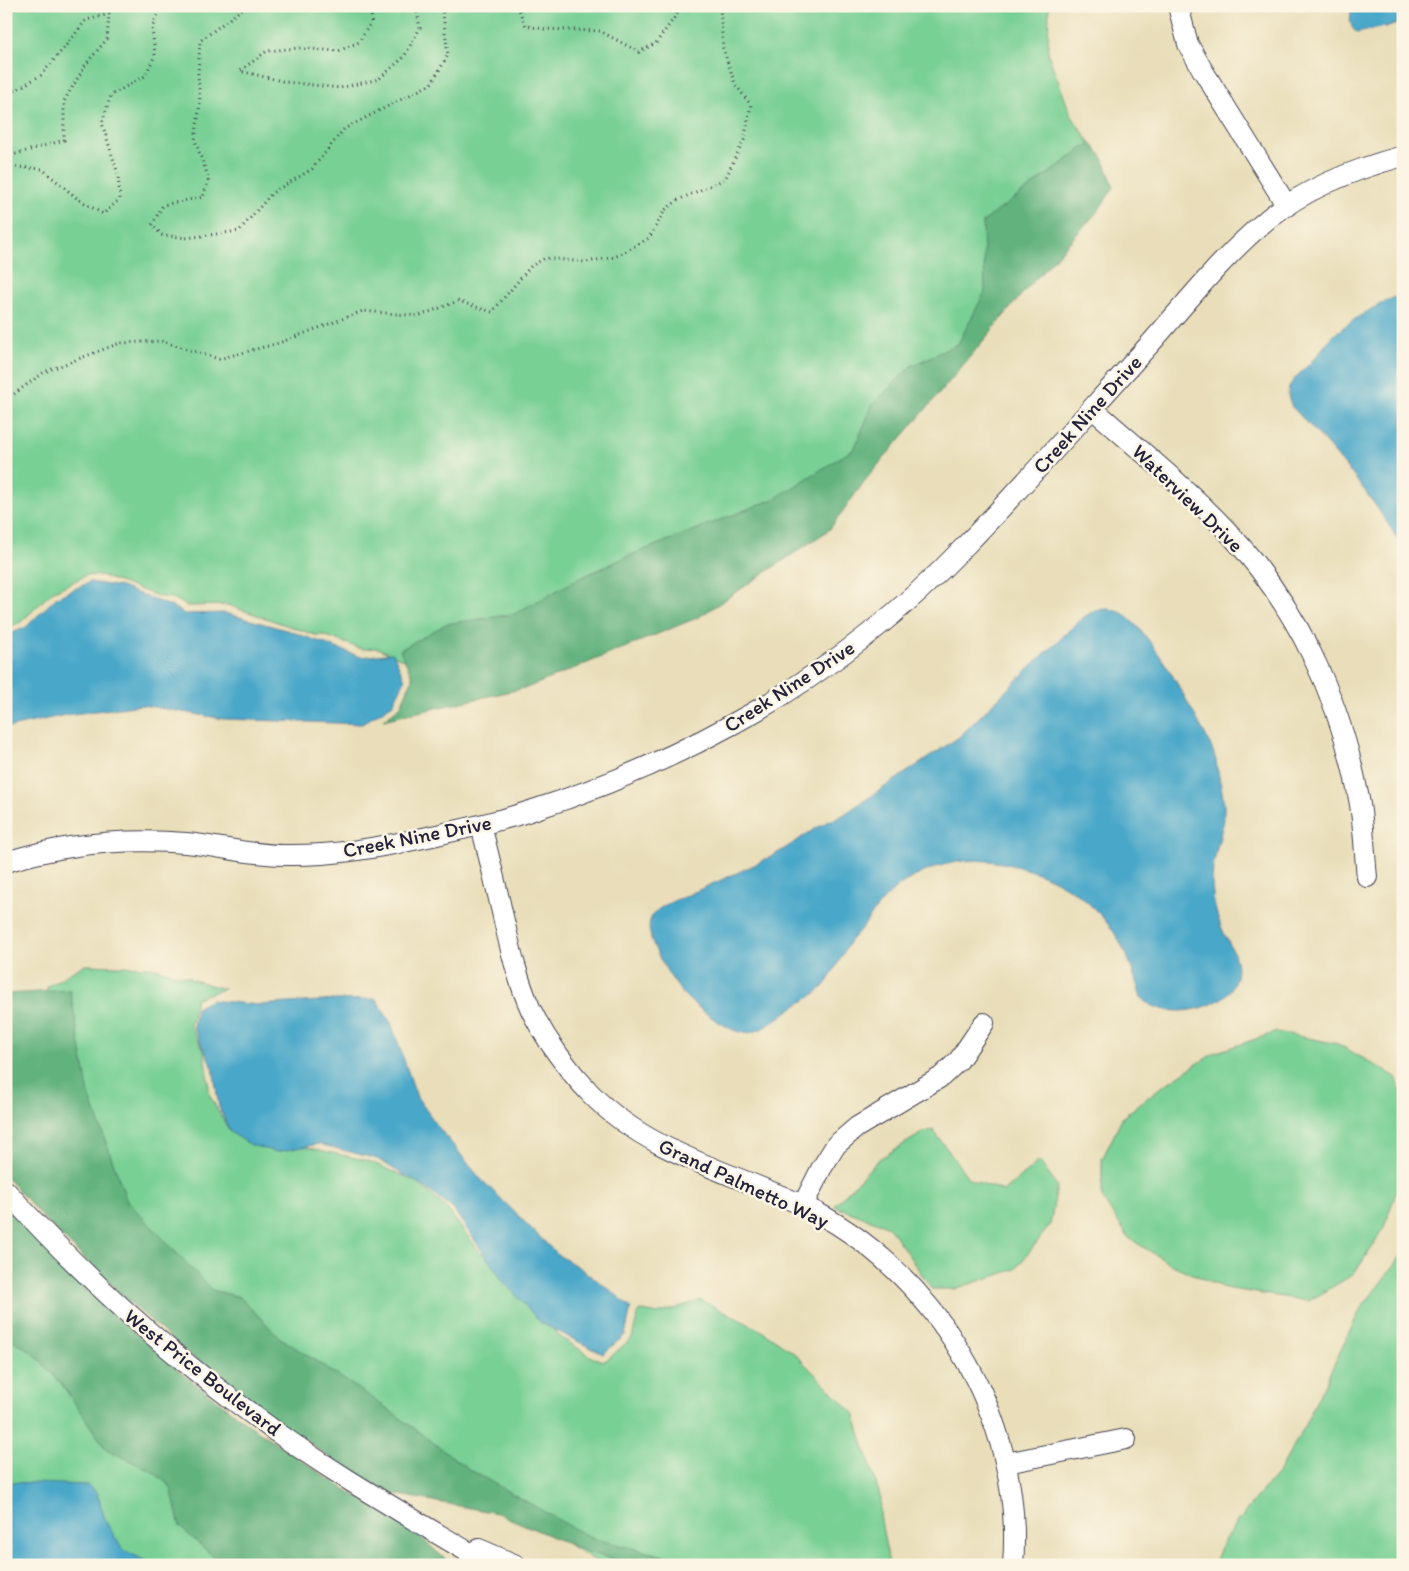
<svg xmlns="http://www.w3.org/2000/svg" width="1409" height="1571" viewBox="0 0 1409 1571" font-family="Itim,sans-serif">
<rect width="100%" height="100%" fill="#fcf5e5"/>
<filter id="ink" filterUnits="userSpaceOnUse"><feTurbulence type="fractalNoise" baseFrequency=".02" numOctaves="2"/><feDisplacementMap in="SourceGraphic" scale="10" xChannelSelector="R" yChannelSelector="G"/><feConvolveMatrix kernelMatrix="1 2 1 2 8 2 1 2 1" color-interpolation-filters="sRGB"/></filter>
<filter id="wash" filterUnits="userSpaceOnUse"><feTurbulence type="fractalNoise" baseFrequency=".0096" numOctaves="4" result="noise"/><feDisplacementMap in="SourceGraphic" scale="20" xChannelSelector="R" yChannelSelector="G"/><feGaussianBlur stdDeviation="1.12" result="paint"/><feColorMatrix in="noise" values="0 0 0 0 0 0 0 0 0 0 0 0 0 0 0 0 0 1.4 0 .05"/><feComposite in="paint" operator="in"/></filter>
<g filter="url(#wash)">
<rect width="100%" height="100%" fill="#e9deb9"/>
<path fill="#79d095" stroke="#4e7968" d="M 6,6 L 1049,6 L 1048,54 L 1071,115 L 1090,143 L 1018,196 L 973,335 L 854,449 L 818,472 L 740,531 L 412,663 L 377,648 L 362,649 L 324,635 L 315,635 L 228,605 L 187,606 L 173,598 L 161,597 L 102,576 L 87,575 L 52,592 L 21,622 L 6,628 Z
M 84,965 L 152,967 L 182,976 L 189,977 L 190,979 L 224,989 L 196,998 L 190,1026 L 204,1051 L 210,1096 L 229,1130 L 369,1161 L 417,1182 L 446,1208 L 477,1248 L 530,1302 L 560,1337 L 594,1358 L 604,1361 L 608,1359 L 632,1338 L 639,1310 L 658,1314 L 701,1300 L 764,1332 L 794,1353 L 854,1413 L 881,1499 L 880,1515 L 889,1565 L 603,1565 L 529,1521 L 53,1177 L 34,1033 L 48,986 Z
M 1277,1032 L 1338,1044 L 1396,1077 L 1403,1098 L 1402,1175 L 1383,1230 L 1354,1274 L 1309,1301 L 1225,1288 L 1170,1264 L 1129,1238 L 1102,1198 L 1102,1159 L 1123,1117 L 1157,1090 L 1214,1053 Z
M 933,1130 L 969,1179 L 1004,1191 L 1039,1161 L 1057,1186 L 1050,1225 L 1016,1269 L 954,1289 L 932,1289 L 889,1227 L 834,1206 L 879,1159 L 924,1132 Z
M 1403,1254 L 1403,1565 L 1212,1565 L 1216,1560 L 1223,1542 L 1255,1499 L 1279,1472 L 1302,1431 L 1361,1308 Z
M 6,1325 L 251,1565 L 6,1565 Z"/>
<path fill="#62b27e" stroke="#426a5c" d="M 1087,138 L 1103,158 L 1114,187 L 1098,211 L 1022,294 L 944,388 L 867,478 L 829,530 L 699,617 L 529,687 L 383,720 L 400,707 L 412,680 L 412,676 L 400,650 L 446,624 L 514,614 L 578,579 L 626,557 L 776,498 L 854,449 L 873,404 L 911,366 L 958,344 L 985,292 L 983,222 L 1090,143 Z
M 70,990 L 89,1095 L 127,1201 L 212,1290 L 240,1297 L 279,1337 L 380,1403 L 470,1470 L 591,1538 L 676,1559 L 685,1565 L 636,1565 L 587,1552 L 497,1513 L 389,1493 L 340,1464 L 259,1409 L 191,1356 L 127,1300 L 47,1222 L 6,1177 L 6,994 Z
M 6,1206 L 73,1275 L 114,1315 L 179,1371 L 248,1424 L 329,1479 L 412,1530 L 452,1565 L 223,1565 L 180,1527 L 171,1487 L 155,1473 L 106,1449 L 63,1386 L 34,1354 L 6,1335 Z"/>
<path fill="#4aa7c9" stroke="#366482" d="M 1352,6 L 1403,6 L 1403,23 L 1357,33 C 1348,26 1350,16 1352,6 Z
M 1403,294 L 1403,548 C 1372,495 1334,450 1292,407 C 1289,401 1287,395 1289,388 C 1294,377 1303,371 1311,362 C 1318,355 1324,346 1331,338 C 1344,324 1384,300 1403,294 Z
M 90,582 L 121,587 L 173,607 L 184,614 L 225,613 L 290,631 L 361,657 L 393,653 L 405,680 L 393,704 L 362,724 L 224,719 L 142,705 L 65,715 L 6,728 L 6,635 L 25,628 L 57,597 Z
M 1107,609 C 1115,610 1122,612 1128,617 C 1156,644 1177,682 1195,716 C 1202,729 1211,743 1215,757 C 1217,761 1216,767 1218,772 C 1220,782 1223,794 1224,805 C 1225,835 1208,861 1213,894 C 1214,907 1218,919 1223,931 C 1230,946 1240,959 1236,977 C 1234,983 1232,989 1228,993 C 1209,1013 1160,1019 1141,997 C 1135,980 1131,962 1122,946 C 1102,908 1069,883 1029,870 C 988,857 956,856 918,875 C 910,879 901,883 895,889 C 883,899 874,911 865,924 C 861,930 855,935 850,941 C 842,954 832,978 822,988 C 812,997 799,1003 788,1011 C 776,1019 764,1031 748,1033 C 731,1035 695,1006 683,994 C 672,980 644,939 650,921 C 654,907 674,901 686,896 C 717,881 751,868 781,851 C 796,842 811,830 827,822 C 831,820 836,819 840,817 L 959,737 L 1026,671 L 1084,617 L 1095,610 Z
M 376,999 L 391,1023 L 417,1097 L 439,1128 L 480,1178 L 558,1255 L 580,1268 L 613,1292 L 631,1308 L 625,1335 L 603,1354 L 541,1323 L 503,1281 L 453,1209 L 423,1186 L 377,1159 L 319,1144 L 276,1152 L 251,1145 L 230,1132 L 219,1107 L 213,1068 L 193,1027 L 196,1008 L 211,1000 L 258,1005 L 334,1000 Z
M 6,1482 L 87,1485 L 97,1493 L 106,1522 L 122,1549 L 154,1565 L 6,1565 Z"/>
</g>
<g filter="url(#ink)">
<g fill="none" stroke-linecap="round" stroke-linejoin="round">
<defs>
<path id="minor" d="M 1178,6 L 1188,44 L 1202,69 L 1287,206
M 1092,408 C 1138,449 1187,488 1229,533 C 1296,605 1340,698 1358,794 C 1364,821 1364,849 1367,877
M 481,825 C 489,857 497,889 504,921 C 511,951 518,981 531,1010 C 546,1040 567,1069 591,1094 C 648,1153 729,1171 802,1205 C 934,1268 1025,1418 1013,1565
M 6,862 C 64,844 125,838 186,843 C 219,846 251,855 284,855 C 331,856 377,848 423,838 C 458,830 493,823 527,812 C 597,790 667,760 731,725 C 818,678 898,616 966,545 C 1029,480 1089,411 1150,344 C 1188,301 1224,255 1269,218 C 1308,187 1355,169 1403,156
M 6,1191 C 81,1274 163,1349 253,1415 C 328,1471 410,1517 490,1565
M 803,1205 L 821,1169 L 836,1145 L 857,1127 L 941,1077 L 959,1060 L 984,1023
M 1006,1463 L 1126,1439
M 479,1549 L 516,1565"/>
</defs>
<use href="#minor" stroke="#403e4e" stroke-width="22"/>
<path stroke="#403e4e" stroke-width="3" stroke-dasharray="1 4" stroke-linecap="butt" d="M 246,6 L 200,41 L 198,74 L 200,103 L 195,141 L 209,179 L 203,197 L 163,205 L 152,225 L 162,235 L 186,238 L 239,231 L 272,193 L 312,169 L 344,129 L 431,84 L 448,55 L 442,6
M 372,6 L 371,22 L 359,42 L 338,51 L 299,48 L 267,51 L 240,71 L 286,82 L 340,88 L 379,79 L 404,57 L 420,28 L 416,6
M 517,6 L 526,26 L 544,29 L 600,31 L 639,52 L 656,43 L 680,10 L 685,6
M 6,14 L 19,6
M 6,96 L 41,75 L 64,48 L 86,20 L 109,14 L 107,39 L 86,64 L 64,101 L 64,140 L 6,157
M 6,166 L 42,169 L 78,199 L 103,214 L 120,199 L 118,174 L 102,123 L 111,95 L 145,76 L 155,55 L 152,28 L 161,6
M 6,400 L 44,372 L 120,343 L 161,341 L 219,359 L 279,343 L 363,311 L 419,316 L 458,301 L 492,312 L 531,266 L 545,258 L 586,262 L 615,257 L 649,238 L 665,210 L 678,200 L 725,179 L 744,140 L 751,105 L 735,84 L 723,48 L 720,8 L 715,6"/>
<use href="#minor" stroke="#fff" stroke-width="20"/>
</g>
</g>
<g text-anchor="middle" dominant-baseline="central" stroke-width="5" stroke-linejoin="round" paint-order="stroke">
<g font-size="21" fill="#22223b" stroke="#fcf5e5">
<text transform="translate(1087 414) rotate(-48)">Creek Nine Drive</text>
<text transform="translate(1188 498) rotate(44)">Waterview Drive</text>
<text transform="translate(789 686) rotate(-33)">Creek Nine Drive</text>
<text transform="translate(417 836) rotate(-11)">Creek Nine Drive</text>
<text transform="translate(744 1183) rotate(25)">Grand Palmetto Way</text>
<text transform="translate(203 1372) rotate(38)">West Price Boulevard</text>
</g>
</g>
<rect width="1409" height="1571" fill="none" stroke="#fcf5e5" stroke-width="25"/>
</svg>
